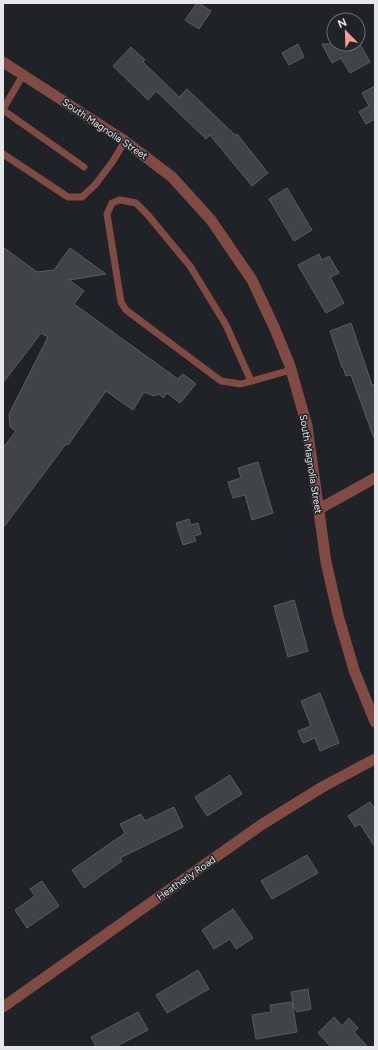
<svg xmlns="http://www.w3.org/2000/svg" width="378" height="1050" viewBox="0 0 378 1050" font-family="Figtree,sans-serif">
<rect width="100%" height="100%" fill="#1f2227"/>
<path fill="#404449" stroke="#595c62" d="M 197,3 L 199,3 L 211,11 L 199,29 L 185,20 Z
M 298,44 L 304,57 L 289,65 L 282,53 Z
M 322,44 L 360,44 L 370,62 L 350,73 L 341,58 L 332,63 Z
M 131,47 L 145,60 L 143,62 L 179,97 L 187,89 L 235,135 L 237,134 L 268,173 L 252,186 L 210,135 L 206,139 L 156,91 L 148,100 L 113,66 Z
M 375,86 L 375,119 L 366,124 L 359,112 L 369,106 L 362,93 Z
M 287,188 L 312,230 L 294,241 L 269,199 Z
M 3,247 L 37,272 L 54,270 L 70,248 L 106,274 L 69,280 L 84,291 L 74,304 L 178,379 L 183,374 L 196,384 L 180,403 L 167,393 L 163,398 L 159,394 L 154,396 L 144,392 L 133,410 L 106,391 L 68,445 L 66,444 L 3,528 L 3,448 L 16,431 L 10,427 L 9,414 L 48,337 L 41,333 L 3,383 Z
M 319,254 L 322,260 L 329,256 L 339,273 L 330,277 L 344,303 L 326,313 L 298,265 Z
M 351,323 L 372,385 L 375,384 L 375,438 L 374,438 L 351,375 L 346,376 L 343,367 L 342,367 L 330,331 Z
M 258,462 L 273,513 L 252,520 L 245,495 L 233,498 L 228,482 L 241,478 L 238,468 Z
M 189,519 L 191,525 L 198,523 L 201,534 L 194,536 L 196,541 L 183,545 L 176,523 Z
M 294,600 L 308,651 L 288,657 L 274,606 Z
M 320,693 L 339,743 L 320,751 L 315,738 L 303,743 L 298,731 L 311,726 L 301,701 Z
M 230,775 L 242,794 L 207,816 L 195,797 Z
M 370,802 L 375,809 L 375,847 L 360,824 L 355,827 L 348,816 Z
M 174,807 L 183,827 L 120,858 L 122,861 L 84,888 L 72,870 L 125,833 L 120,824 L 141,814 L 145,821 Z
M 307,855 L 318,873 L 272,899 L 261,881 Z
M 42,881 L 59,906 L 27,928 L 15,910 L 35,896 L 30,889 Z
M 233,909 L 253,938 L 236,949 L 230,939 L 214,949 L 202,930 Z
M 198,970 L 209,989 L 167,1013 L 156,995 Z
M 308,989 L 311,1009 L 297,1012 L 294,1008 L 291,992 Z
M 292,1002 L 297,1032 L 256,1039 L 252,1015 L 271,1012 L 270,1005 Z
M 138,1012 L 148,1030 L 115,1047 L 96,1047 L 91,1037 Z
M 334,1017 L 342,1026 L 349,1018 L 358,1028 L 354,1032 L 368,1047 L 331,1047 L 318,1033 Z"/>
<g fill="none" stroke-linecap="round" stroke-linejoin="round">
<path stroke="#814a43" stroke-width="7" d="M 3,109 L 23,75
M 3,110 L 84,167
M 3,154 L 68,197 L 82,197 L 95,185 L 113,161 L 125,141
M 251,381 L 226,325 L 190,266 L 147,214 L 136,203 L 120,200 L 112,203 L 107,214 L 121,302 L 126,310 L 221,381 L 241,384 L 291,370"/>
<path stroke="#814a43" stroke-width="11" d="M 3,62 L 122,139 L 172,177 L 211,220 L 252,280 L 275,329 L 290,366 L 307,426 L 326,562 L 338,615 L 354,670 L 375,722
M 319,509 L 375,478
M 3,1007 L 261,825 L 324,786 L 375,759"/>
</g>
<g text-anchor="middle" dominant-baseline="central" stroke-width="3" stroke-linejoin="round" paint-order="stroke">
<g font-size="10" fill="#e5e7eb" stroke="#1f2227">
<text transform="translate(105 129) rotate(34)">South Magnolia Street</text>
<text transform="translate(311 464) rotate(81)">South Magnolia Street</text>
<text transform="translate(186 878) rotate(-35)">Heatherly Road</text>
</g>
</g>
<rect width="378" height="1050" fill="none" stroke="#e5e7eb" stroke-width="8"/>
<g transform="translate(346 32) rotate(337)"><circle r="19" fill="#1f2227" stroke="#6e7175"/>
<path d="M0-3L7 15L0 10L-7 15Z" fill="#f59c90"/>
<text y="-6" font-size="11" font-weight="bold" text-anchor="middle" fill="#e5e7eb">N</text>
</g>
</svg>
